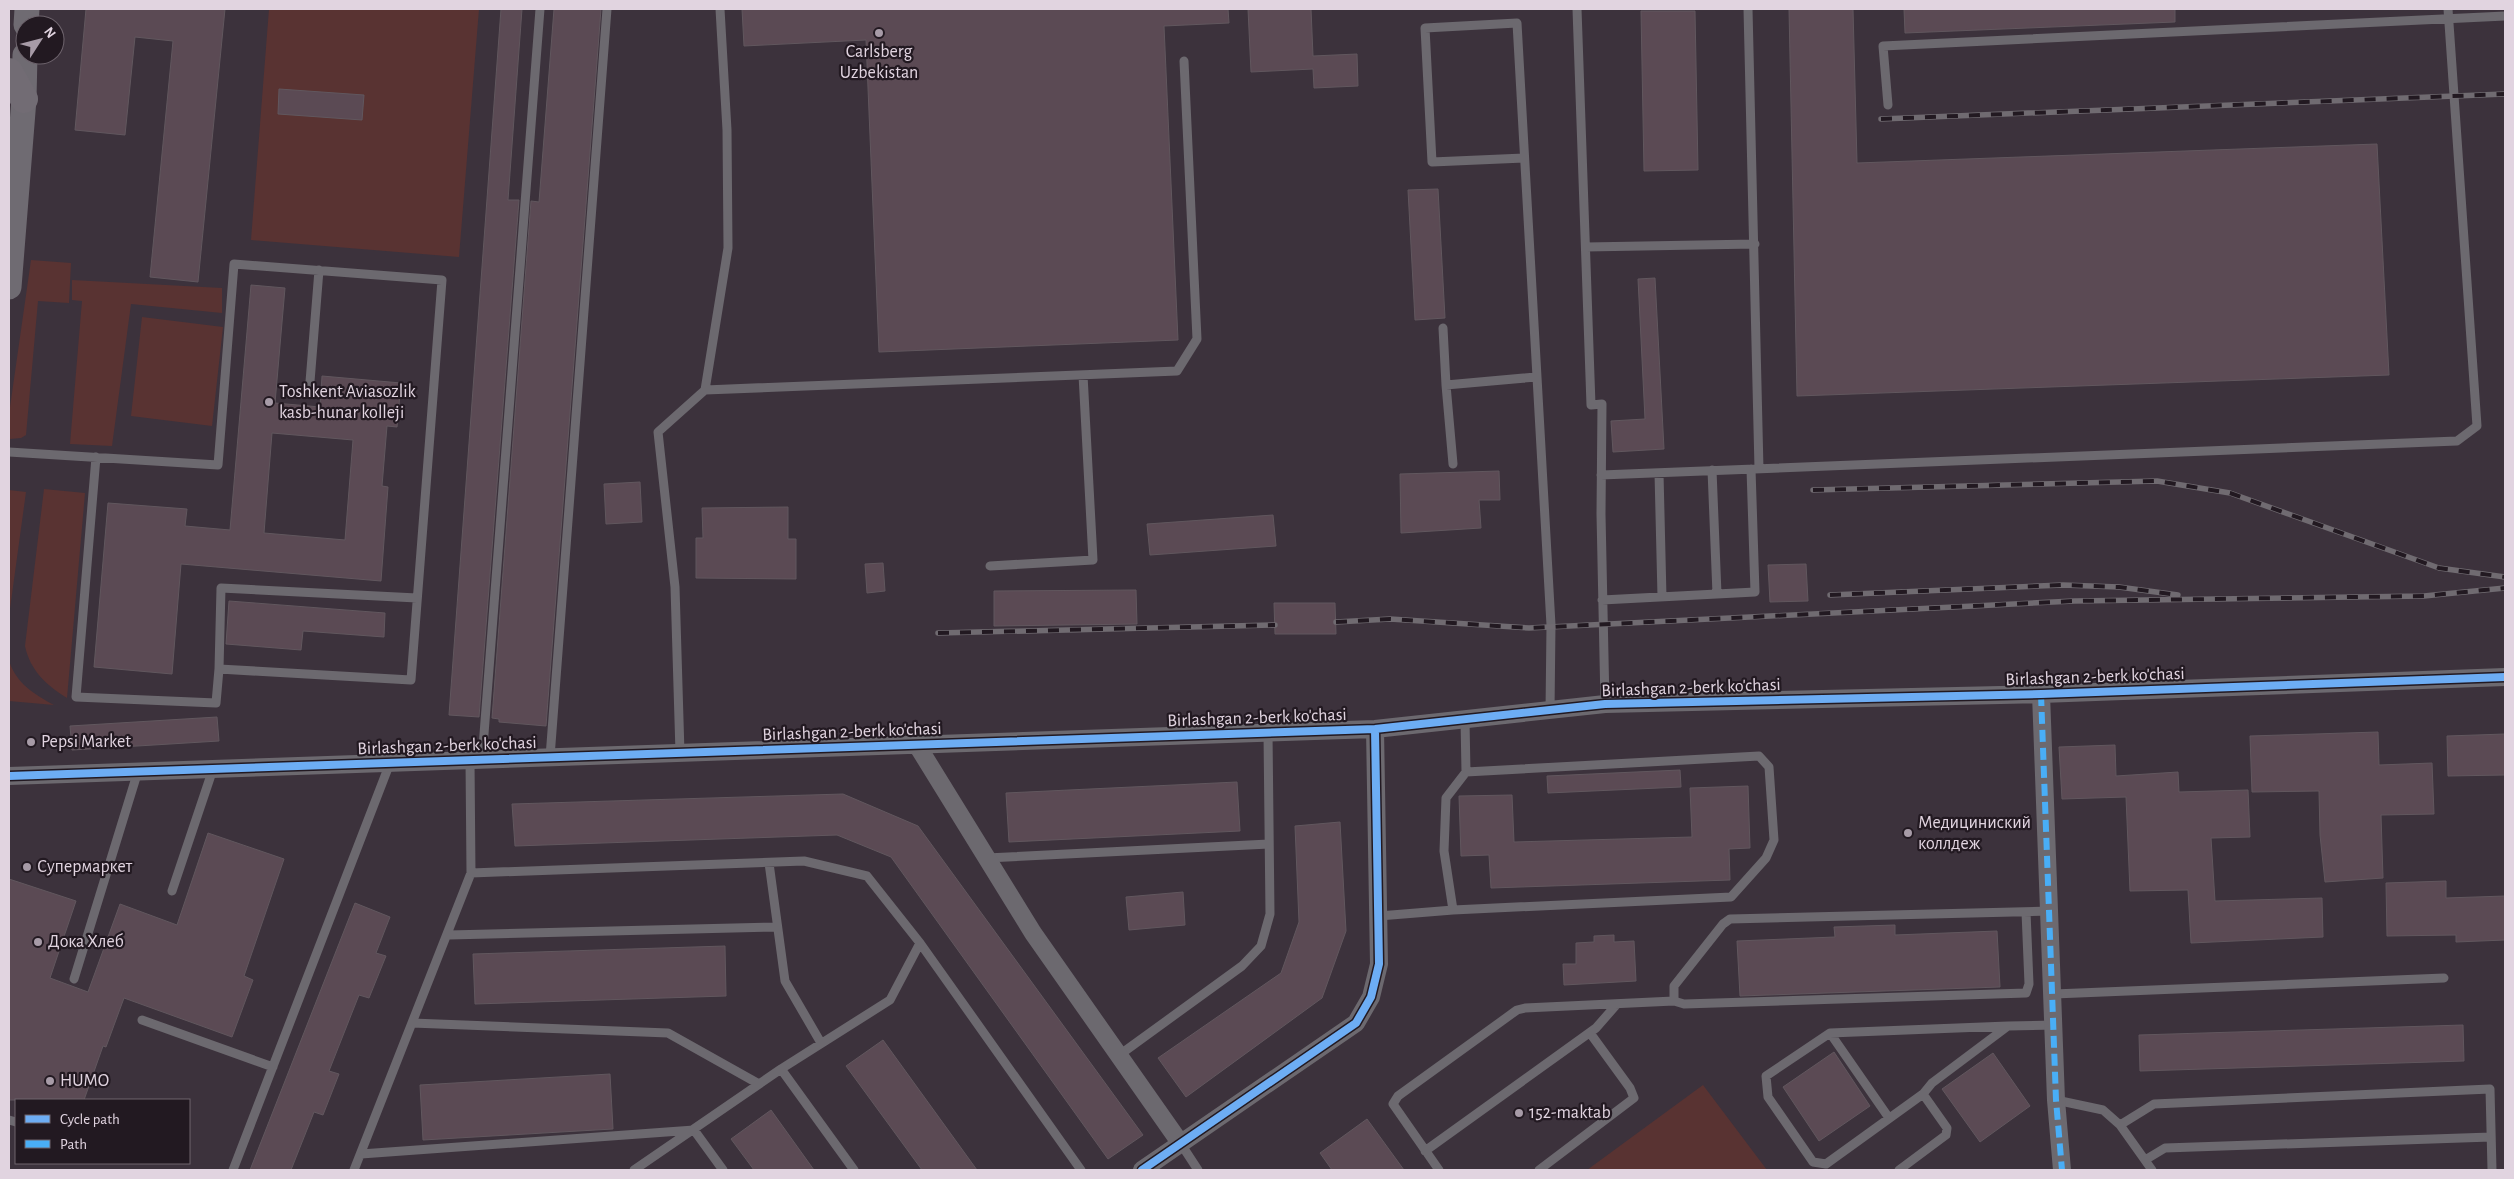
<svg xmlns="http://www.w3.org/2000/svg" width="2514" height="1179" viewBox="0 0 2514 1179" font-family="'Alegreya Sans',sans-serif">
<rect width="100%" height="100%" fill="#3c323c"/>
<path fill="#593332" d="M 269,9 L 479,9 L 459,257 L 251,240 Z
M 31,260 L 71,263 L 69,303 L 38,301 L 26,435 L 21,438 L 10,439 L 9,414 Z
M 72,280 L 222,288 L 222,313 L 131,304 L 112,446 L 70,444 L 82,301 L 72,300 Z
M 142,317 L 223,327 L 212,426 L 131,416 Z
M 44,489 L 85,493 L 67,698 C 46,685 30,670 25,646 Z
M 9,490 L 26,492 L 9,616 Z
M 9,661 C 17,684 34,694 54,705 L 9,701 Z
M 1703,1085 L 1767,1170 L 1587,1170 Z"/>
<path fill="#5b4a54" stroke="#61575e" fill-rule="evenodd" d="M 86,9 L 225,9 L 198,282 L 150,277 L 173,41 L 135,37 L 125,135 L 75,130 Z
M 501,9 L 522,9 L 508,200 L 519,200 L 479,717 L 449,715 Z
M 554,9 L 601,9 L 546,726 L 499,722 L 499,719 L 492,718 L 531,201 L 539,202 Z
M 742,9 L 1228,9 L 1229,23 L 1164,26 L 1178,340 L 879,352 L 866,40 L 744,46 Z
M 1248,9 L 1311,9 L 1313,56 L 1357,54 L 1358,86 L 1314,88 L 1313,69 L 1251,72 Z
M 1789,9 L 1853,9 L 1857,163 L 2377,144 L 2389,375 L 1797,396 Z
M 1904,9 L 2175,9 L 2175,22 L 1905,33 Z
M 1641,11 L 1695,11 L 1698,170 L 1644,171 Z
M 279,89 L 364,95 L 362,120 L 278,114 Z
M 1438,189 L 1445,318 L 1415,320 L 1408,190 Z
M 1655,278 L 1664,449 L 1613,452 L 1611,421 L 1645,419 L 1638,279 Z
M 251,285 L 285,288 L 275,403 L 320,407 L 322,376 L 401,383 L 397,427 L 387,426 L 382,486 L 388,487 L 381,581 L 181,564 L 172,674 L 94,667 L 108,503 L 187,509 L 185,526 L 230,530 ZM 272,433 L 353,440 L 345,540 L 264,533 Z
M 1499,471 L 1500,500 L 1479,500 L 1481,528 L 1401,533 L 1400,474 Z
M 640,482 L 642,522 L 606,524 L 604,484 Z
M 788,507 L 788,539 L 796,539 L 796,579 L 696,578 L 696,538 L 703,538 L 702,508 Z
M 1273,515 L 1276,546 L 1150,555 L 1147,524 Z
M 883,563 L 885,591 L 867,593 L 865,564 Z
M 1806,564 L 1808,601 L 1770,602 L 1768,565 Z
M 1136,590 L 1137,624 L 994,626 L 994,591 Z
M 229,601 L 385,613 L 384,637 L 303,631 L 301,650 L 226,644 Z
M 1274,603 L 1335,603 L 1336,634 L 1275,634 Z
M 217,717 L 219,741 L 72,750 L 70,726 Z
M 2378,732 L 2379,765 L 2432,763 L 2434,814 L 2381,815 L 2383,878 L 2325,882 L 2320,835 L 2319,791 L 2252,792 L 2250,736 Z
M 2505,734 L 2505,775 L 2448,776 L 2447,736 Z
M 2115,745 L 2116,776 L 2178,772 L 2179,792 L 2248,790 L 2250,837 L 2211,838 L 2215,901 L 2322,898 L 2323,937 L 2191,943 L 2188,890 L 2130,891 L 2126,797 L 2062,799 L 2059,747 Z
M 1680,770 L 1681,787 L 1548,793 L 1547,776 Z
M 1237,782 L 1240,831 L 1009,842 L 1006,793 Z
M 1748,786 L 1750,848 L 1729,849 L 1730,880 L 1491,888 L 1489,855 L 1461,856 L 1459,796 L 1512,795 L 1514,842 L 1692,837 L 1690,788 Z
M 843,794 L 918,826 L 1143,1135 L 1108,1159 L 891,857 L 837,835 L 515,846 L 512,804 Z
M 1340,822 L 1346,931 L 1322,998 L 1186,1097 L 1158,1058 L 1281,973 L 1299,922 L 1295,826 Z
M 208,833 L 284,859 L 244,976 L 253,980 L 232,1037 L 124,998 L 106,1047 L 103,1046 L 84,1100 L 9,1100 L 9,879 L 76,901 L 50,978 L 88,992 L 120,904 L 177,925 Z
M 2446,881 L 2446,898 L 2505,896 L 2505,940 L 2456,942 L 2456,935 L 2387,936 L 2386,883 Z
M 1183,892 L 1185,925 L 1129,930 L 1126,897 Z
M 355,903 L 390,917 L 376,953 L 386,956 L 369,998 L 359,995 L 329,1071 L 339,1074 L 323,1115 L 314,1112 L 291,1170 L 250,1170 Z
M 1895,925 L 1895,935 L 1997,931 L 2000,987 L 1740,996 L 1737,941 L 1835,937 L 1834,927 Z
M 1614,935 L 1614,942 L 1634,941 L 1636,981 L 1564,985 L 1563,964 L 1576,964 L 1576,943 L 1594,942 L 1594,936 Z
M 725,946 L 726,996 L 475,1004 L 473,954 Z
M 2463,1025 L 2464,1061 L 2140,1071 L 2139,1035 Z
M 883,1040 L 977,1170 L 922,1170 L 846,1066 Z
M 1834,1052 L 1870,1106 L 1819,1141 L 1783,1087 Z
M 1993,1053 L 2030,1106 L 1980,1142 L 1942,1089 Z
M 610,1074 L 613,1129 L 423,1140 L 420,1085 Z
M 771,1110 L 814,1170 L 754,1170 L 731,1139 Z
M 1367,1119 L 1404,1170 L 1332,1170 L 1320,1153 Z"/>
<g fill="none" stroke-linecap="round" stroke-linejoin="round">
<path stroke="#6c696f" stroke-width="9" d="M 1577,9 L 1591,405 L 1602,404 L 1601,514 L 1605,704
M 1748,9 L 1759,469
M 1888,105 L 1883,46 L 2505,16
M 1524,158 L 1432,162 L 1425,28 L 1517,23 L 1551,625 L 1550,711
M 1586,247 L 1755,244
M 1443,328 L 1446,385
M 705,390 L 728,248 L 727,130 L 720,9
M 309,394 L 319,270
M 9,452 L 218,465 L 234,264 L 442,280 L 411,680 L 219,669 L 216,703 L 76,697 L 96,457
M 1453,464 L 1446,385 L 1536,377
M 1712,470 L 1717,594
M 1659,473 L 1662,597
M 1601,475 L 2457,441 L 2477,426 L 2448,9
M 990,566 L 1093,560 L 1083,375
M 1602,600 L 1755,592 L 1751,469
M 219,669 L 221,588 L 417,598
M 680,753 L 675,587 L 658,432 L 705,390 L 1177,371 L 1197,339 L 1184,61
M 550,757 L 607,9
M 482,760 L 540,9
M 987,858 L 1269,844
M 769,863 L 785,981 L 821,1043
M 471,873 L 804,861 L 867,876 L 920,943 L 1081,1170
M 172,891 L 213,769
M 1453,910 L 1731,897 L 1766,858 L 1774,840 L 1769,767 L 1759,756 L 1466,772
M 2026,912 L 2029,984 L 2026,993 L 1684,1004 L 1674,1001 L 1674,986 L 1723,924 L 1730,919 L 2050,911
M 1379,916 L 1453,910 L 1444,851 L 1446,798 L 1466,772 L 1465,720
M 449,935 L 777,927
M 74,979 L 138,771
M 2054,994 L 2444,978
M 142,1020 L 273,1067
M 412,1023 L 668,1033 L 759,1084
M 1830,1033 L 1889,1118
M 1118,1056 L 1242,966 L 1261,946 L 1270,914 L 1268,733
M 781,1069 L 854,1170
M 1923,1094 L 1826,1164 L 1813,1162 L 1768,1097 L 1766,1076 L 1830,1033 L 2008,1026
M 2056,1100 L 2103,1110 L 2120,1125 L 2152,1170
M 9,1120 L 16,1122
M 2120,1125 L 2154,1104 L 2490,1089 L 2492,1170
M 1181,1144 L 1198,1170
M 1425,1151 L 1596,1028 L 1617,1004
M 361,1154 L 694,1130 L 723,1170
M 2145,1160 L 2165,1148 L 2491,1137
M 233,1170 L 390,763
M 354,1170 L 471,873 L 470,760
M 634,1170 L 781,1069 L 890,1000 L 920,943
M 1439,1170 L 1393,1104 L 1398,1096 L 1517,1010 L 1525,1008 L 1674,1001
M 1539,1170 L 1634,1098 L 1630,1088 L 1590,1033
M 1899,1170 L 1946,1135 L 1947,1128 L 1923,1094 L 1932,1083 L 2008,1026 L 2055,1025"/>
<path stroke="#6c696f" stroke-width="18" d="M 2041,694 L 2056,1100 L 2062,1170
M 917,745 L 1033,933 L 1181,1144
M 9,776 L 1375,729 L 1605,704 L 2041,694 L 2505,677
M 1142,1170 L 1356,1023 L 1371,997 L 1379,964 L 1375,729"/>
<path stroke="#6f6b72" stroke-width="25" d="M 26,25 L 27,9
M 9,287 L 24,99 L 25,55"/>
<path stroke="#726c74" stroke-width="28" d="M 9,72 L 24,99"/>
<defs>
<path id="rail" d="M 1881,119 L 2505,94
M 1813,490 L 2157,481 L 2230,493 L 2439,568 L 2505,577
M 1830,595 L 2063,585 L 2119,587 L 2178,595
M 1336,622 L 1390,619 L 1529,628 L 2074,601 L 2424,596 L 2505,588
M 938,633 L 1275,625"/>
</defs>
<use href="#rail" stroke="#706b71" stroke-width="5.5"/>
<use href="#rail" stroke="#221921" stroke-width="4" stroke-dasharray="11" stroke-linecap="butt"/>
<path stroke="#49aef6" stroke-width="6" stroke-dasharray="12 6" stroke-linecap="butt" d="M 2041,694 L 2056,1100 L 2062,1170"/>
<defs>
<path id="cycleway" d="M 9,776 L 1375,729 L 1605,704 L 2041,694 L 2505,677
M 1142,1170 L 1356,1023 L 1371,997 L 1379,964 L 1375,729"/>
</defs>
<use href="#cycleway" stroke="#221921" stroke-width="11"/>
<use href="#cycleway" stroke="#6dadf4" stroke-width="8"/>
</g>
<g fill="#a79ba7" stroke="#221921" stroke-width="2">
<circle cx="879" cy="33" r="5"/>
<circle cx="269" cy="402" r="5"/>
<circle cx="31" cy="742" r="5"/>
<circle cx="1908" cy="833" r="5"/>
<circle cx="27" cy="867" r="5"/>
<circle cx="38" cy="942" r="5"/>
<circle cx="50" cy="1081" r="5"/>
<circle cx="1519" cy="1113" r="5"/>
</g>
<g text-anchor="middle" dominant-baseline="central" stroke-width="4.5" stroke-linejoin="round" paint-order="stroke">
<g font-size="18" fill="#e1d4e0" stroke="#221921" text-anchor="start">
<text x="879" y="52" text-anchor="middle">Carlsberg<tspan x="879" dy="21">Uzbekistan</tspan></text>
<text x="279" y="392">Toshkent Aviasozlik<tspan x="279" dy="21">kasb-hunar kolleji</tspan></text>
<text x="41" y="742">Pepsi Market</text>
<text x="1918" y="823">Медициниский<tspan x="1918" dy="21">коллдеж</tspan></text>
<text x="37" y="867">Супермаркет</text>
<text x="48" y="942">Дока Хлеб</text>
<text x="60" y="1081">HUMO</text>
<text x="1529" y="1113">152-maktab</text>
</g>
<g font-size="18" fill="#e1d4e0" stroke="#221921">
<text transform="translate(2095 677) rotate(-2)">Birlashgan 2-berk ko'chasi</text>
<text transform="translate(1691 688) rotate(-2)">Birlashgan 2-berk ko'chasi</text>
<text transform="translate(1257 718) rotate(-2)">Birlashgan 2-berk ko'chasi</text>
<text transform="translate(852 732) rotate(-2)">Birlashgan 2-berk ko'chasi</text>
<text transform="translate(447 746) rotate(-2)">Birlashgan 2-berk ko'chasi</text>
</g>
</g>
<rect width="2514" height="1179" fill="none" stroke="#e1d4e0" stroke-width="20"/>
<rect x="15" y="1099" width="175" height="65" fill="#221921" stroke="#6e646d"/>
<rect x="25" y="1115" width="25" height="8" fill="#6dadf4" stroke="#6e646d"/>
<text x="60" y="1124" font-size="15" fill="#e1d4e0">Cycle path</text>
<rect x="25" y="1140" width="25" height="8" fill="#49aef6" stroke="#6e646d"/>
<text x="60" y="1149" font-size="15" fill="#e1d4e0">Path</text>
<g transform="translate(40 40) rotate(54)"><circle r="24" fill="#221921" stroke="#6e646d"/>
<path d="M0-4L9 19L0 12L-9 19Z" fill="#a79ba7"/>
<text y="-8" font-size="14" font-weight="bold" text-anchor="middle" fill="#e1d4e0">N</text>
</g>
</svg>
